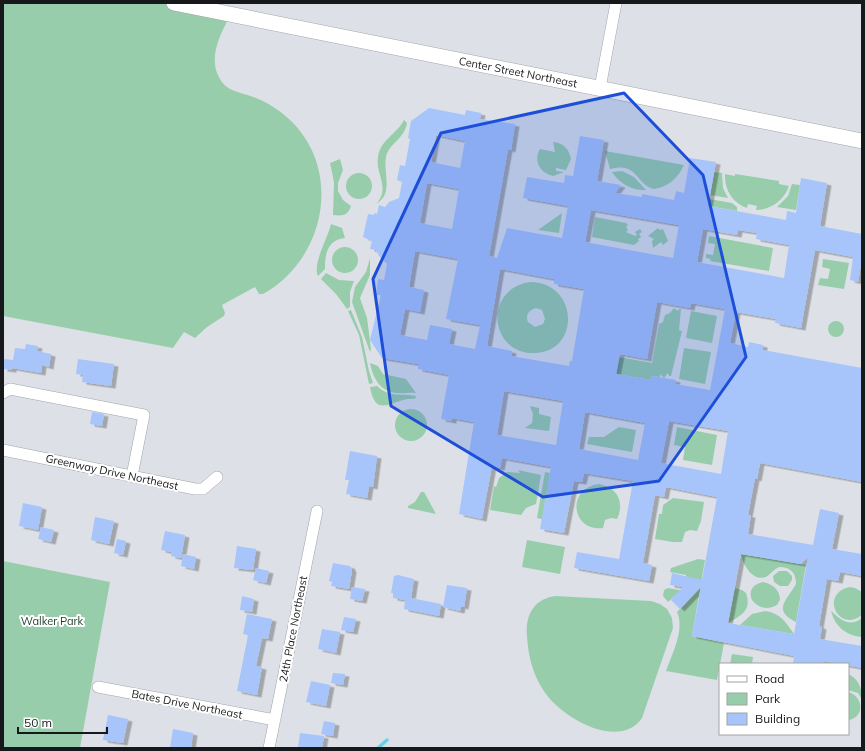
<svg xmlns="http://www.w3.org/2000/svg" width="865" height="751" viewBox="0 0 865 751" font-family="Mulish,sans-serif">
<defs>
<filter id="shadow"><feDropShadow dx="4.5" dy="2.5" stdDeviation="0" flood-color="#0004"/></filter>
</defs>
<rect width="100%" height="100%" fill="#dde1e7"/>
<path fill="#98cdab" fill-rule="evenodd" d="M 3,3 L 174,3 L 231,14 C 221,33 207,58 220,79 C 227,92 241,92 253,97 C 267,102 279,110 289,119 C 344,170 325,260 263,294 L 259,294 L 255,287 L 222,305 L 225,313 L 224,316 L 207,327 L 195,338 L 184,332 L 173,348 L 3,316 Z
M 404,120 L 407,123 C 404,140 389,143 386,157 C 383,173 394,194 376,204 C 391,188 375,174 378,157 C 380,140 397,134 404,120 Z
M 553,142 C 564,143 569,149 571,159 L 566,170 L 556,168 L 556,171 L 564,172 L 553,176 C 540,173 533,161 540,149 L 555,152 Z
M 605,151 L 684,165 C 678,178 668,187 654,189 C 636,185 638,161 610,169 Z
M 340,159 L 343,170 L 338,183 L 338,191 L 343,200 L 351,206 C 348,216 342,216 333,215 L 334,182 L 330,163 Z
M 622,171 L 634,177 L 646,190 C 632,191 619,183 612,172 Z
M 714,172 L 722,173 L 723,188 L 728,198 L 710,195 Z
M346 186a13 13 0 1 1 26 0a13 13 0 1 1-26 0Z
M 725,174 L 735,176 L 735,174 L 779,181 L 779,184 L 789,186 C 784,200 771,210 756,210 L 757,206 L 748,204 L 747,208 C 733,203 724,190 725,174 Z
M 792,184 L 800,185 L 796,210 L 777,207 L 788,196 Z
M 709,199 L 732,203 L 737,207 L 737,211 L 708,206 Z
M 562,213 L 559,233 L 538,230 Z
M 595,217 L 626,223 L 628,225 L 626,227 L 628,230 L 626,232 L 635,236 L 637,235 L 635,232 L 640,229 L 642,232 L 639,234 L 641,237 L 638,239 L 639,241 L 634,245 L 592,237 Z
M 331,224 L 342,228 L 345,238 C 327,240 325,254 325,269 L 318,276 C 312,264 328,238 331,224 Z
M 658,228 L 660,230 L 663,229 L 668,241 L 663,245 L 661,242 L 653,248 L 652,241 L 654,239 L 648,236 Z
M 709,236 L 773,248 L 769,271 L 710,261 L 711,259 L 706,258 L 706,254 L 713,255 L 715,244 L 708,243 Z
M332 260a13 13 0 1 1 26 0a13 13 0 1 1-26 0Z
M 370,258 L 370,275 L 360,298 L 367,318 L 371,349 L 370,352 L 352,302 L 355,287 L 366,272 Z
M 823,259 L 849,263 L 844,289 L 818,285 L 820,278 L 828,279 L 830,269 L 822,267 Z
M 326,273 L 339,280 L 354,281 L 350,292 L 350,307 L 347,309 L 336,294 L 321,279 Z
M 531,282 C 578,283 581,350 536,353 C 489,356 482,288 531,282 ZM 536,308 L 542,310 L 545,319 L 543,324 L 535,327 L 528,322 C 525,315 529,310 536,308 Z
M 674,308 L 678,311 L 679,309 L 681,309 L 679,330 L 682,331 L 671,376 L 669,376 L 668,373 L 664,378 L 660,374 L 660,377 L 652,376 L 651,380 L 616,374 L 619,357 L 652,363 L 659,324 L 663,322 L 665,315 L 670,313 Z
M 351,310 L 362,337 L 369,371 L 373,383 L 369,384 L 359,335 L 348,311 Z
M 691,311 L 717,316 L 712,343 L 686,338 Z
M828 329a8 8 0 1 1 16 0a8 8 0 1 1-16 0Z
M 684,348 L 711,352 L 705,384 L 679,379 Z
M 370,363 L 378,366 L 383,374 L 406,379 L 416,393 C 410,392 404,394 397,393 C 380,392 373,378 370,363 Z
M 377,386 C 389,398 401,393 416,396 L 415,399 C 395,396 376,422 370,387 Z
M 530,406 L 539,408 L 539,414 L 551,417 L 549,431 L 525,428 L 532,423 L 533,414 Z
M395 425a16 16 0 1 1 32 0a16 16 0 1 1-32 0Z
M 619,427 L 636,430 L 632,452 L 587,444 L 589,437 L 604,437 Z
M 677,427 L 717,435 L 712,465 L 683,460 L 685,447 L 674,445 Z
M 518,470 L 541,475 L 536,504 L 526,508 L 521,515 L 490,510 L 494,486 L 496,487 L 499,478 L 507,472 L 520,473 Z
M 545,472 L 550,473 L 542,519 L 537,518 Z
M 599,484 C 617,487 625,502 617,519 L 611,518 L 605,520 L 603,528 C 571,532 566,488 599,484 Z
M 421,492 L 424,492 L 436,514 L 408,508 L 408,506 L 415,502 Z
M 673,498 L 704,502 L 701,521 L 697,531 L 690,530 L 685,532 L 682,542 L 673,542 L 655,539 L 659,514 L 662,514 L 663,505 Z
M 527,540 L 565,547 L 560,574 L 522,567 Z
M 741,554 L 806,565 L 796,622 C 771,610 788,599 796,584 C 796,573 791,567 779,567 C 774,569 771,574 766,577 C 752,582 743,564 741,554 Z
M 698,559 L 705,560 L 692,636 L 724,643 L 717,680 L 666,671 C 672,654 685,630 677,612 L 686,603 L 677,594 L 668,602 L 663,596 L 664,590 L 668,588 L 685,591 L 686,575 L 670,572 L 671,568 Z
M 3,561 L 110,582 L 80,748 L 3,748 Z
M 779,571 L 787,571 L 792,576 L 792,580 L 788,586 L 780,586 L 774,582 L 773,576 Z
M 763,582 C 773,584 780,590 780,600 L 777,605 C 768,610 759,609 752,600 C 748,591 753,584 763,582 Z
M 850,587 L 855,588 L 862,592 L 862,615 C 838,634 819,593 850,587 Z
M 735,588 L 742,590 L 746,593 C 752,610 742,615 728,623 Z
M 555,596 L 651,601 L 660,604 L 667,609 L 672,618 L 673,628 L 642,718 C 620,751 559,718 542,688 C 532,672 528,654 527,636 C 525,615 534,599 555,596 Z
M 765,611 C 780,613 786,622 794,634 L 740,625 L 752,614 Z
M 831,611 C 840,619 849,628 862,618 L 862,637 C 847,636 835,627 831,611 Z
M 732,654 L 753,657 L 752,664 L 730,664 Z
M 848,674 C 859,679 862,688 862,700 L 858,693 L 848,690 Z
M 848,692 C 864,696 865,718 848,720 Z"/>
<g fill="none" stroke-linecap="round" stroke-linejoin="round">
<path stroke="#64d4e8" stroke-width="3.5" d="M 378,748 L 387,740"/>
</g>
<path fill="#a7c4fb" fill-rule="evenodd" filter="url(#shadow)" d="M 429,108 L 465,115 L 466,110 L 481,113 L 480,119 L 515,124 L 511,150 L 508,149 L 489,256 L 497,258 L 507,228 L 562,238 L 568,206 L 523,198 L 527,177 L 564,183 L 565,175 L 573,176 L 580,136 L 604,140 L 597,181 L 621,185 L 615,193 L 642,197 L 642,194 L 674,200 L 676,191 L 684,193 L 690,158 L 716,162 L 708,206 L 786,220 L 787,211 L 796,213 L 801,178 L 827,183 L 820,226 L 862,234 L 862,259 L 858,282 L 850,280 L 853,257 L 815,250 L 801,328 L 775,323 L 776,319 L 736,312 L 730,343 L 748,347 L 749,342 L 763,345 L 763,350 L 862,368 L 862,482 L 760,463 L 757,479 L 755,478 L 748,515 L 751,515 L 748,534 L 813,545 L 820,509 L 839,513 L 832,549 L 862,554 L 862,576 L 840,572 L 838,581 L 827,579 L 819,626 L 822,627 L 820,639 L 862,646 L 862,668 L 824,661 L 823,664 L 793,664 L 794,656 L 692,636 L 701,587 L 680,609 L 671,600 L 683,587 L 670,585 L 672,573 L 702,580 L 717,497 L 666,487 L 664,497 L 655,495 L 643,563 L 652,565 L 649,581 L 574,568 L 577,552 L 619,559 L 633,481 L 584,473 L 582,482 L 574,481 L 564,533 L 540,529 L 551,467 L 502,458 L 500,468 L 492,466 L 482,519 L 459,514 L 474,422 L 452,418 L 452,421 L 441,419 L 449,375 L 418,369 L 418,364 L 382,358 L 370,340 L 381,295 L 376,295 L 378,279 L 384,280 L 387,264 L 379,256 L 376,250 L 370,249 L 372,241 L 363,237 L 368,214 L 374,215 L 374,213 L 377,214 L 379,205 L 385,207 L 389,202 L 399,198 L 402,182 L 397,180 L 400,165 L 405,166 L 410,139 L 408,138 L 411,121 ZM 436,135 L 465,141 L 460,168 L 431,162 ZM 427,183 L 459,189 L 452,229 L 420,223 ZM 591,210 L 679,225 L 673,258 L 585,242 ZM 703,229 L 737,235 L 738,230 L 757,233 L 756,239 L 789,245 L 784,278 L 697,262 ZM 415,251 L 458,259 L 446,319 L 480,325 L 475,349 L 449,344 L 452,329 L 430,325 L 427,340 L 400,335 L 405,309 L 420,312 L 424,290 L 409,287 ZM 500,269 L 554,279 L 554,284 L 584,289 L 572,361 L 570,361 L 569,366 L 511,356 L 512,351 L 487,346 ZM 657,302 L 690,308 L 691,303 L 725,309 L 710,390 L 675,384 L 676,380 L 652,376 L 651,380 L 616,374 L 620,354 L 647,359 ZM 504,391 L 563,401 L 556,445 L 497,435 ZM 585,412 L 645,423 L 638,460 L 579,449 ZM 669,421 L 728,431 L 721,474 L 661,463 ZM 741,554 L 801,564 L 808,557 L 794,634 L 728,623 Z
M 26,344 L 38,346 L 37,351 L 51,354 L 49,367 L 42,365 L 41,373 L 12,368 L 12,370 L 3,369 L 3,359 L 13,360 L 15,348 L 25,349 Z
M 78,359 L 114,364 L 111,386 L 82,382 L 83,375 L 76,374 Z
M 92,412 L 104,414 L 102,426 L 90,424 Z
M 350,451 L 377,456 L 373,487 L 369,486 L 367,498 L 346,494 L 349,480 L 345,480 Z
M 23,503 L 42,507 L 38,530 L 19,526 Z
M 95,517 L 114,521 L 109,544 L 91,540 Z
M 41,527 L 54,530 L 51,542 L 38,539 Z
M 165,531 L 185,535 L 181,558 L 171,556 L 172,552 L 161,550 Z
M 117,539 L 126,541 L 123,555 L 114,553 Z
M 237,546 L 256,549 L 253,570 L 234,568 Z
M 183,554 L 196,557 L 194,569 L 181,566 Z
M 333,563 L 350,566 L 352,570 L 349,589 L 331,586 L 332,582 L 329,581 Z
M 256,568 L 269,571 L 266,583 L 253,580 Z
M 398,575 L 414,579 L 411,598 L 441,604 L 439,616 L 404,609 L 405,600 L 393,598 L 393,593 L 391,593 L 394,576 Z
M 447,585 L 467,588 L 464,607 L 461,606 L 460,611 L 443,607 Z
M 352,587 L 365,589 L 362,601 L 350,599 Z
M 242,596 L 254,599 L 252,612 L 240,610 Z
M 247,614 L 272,619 L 268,639 L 262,638 L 256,666 L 262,667 L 257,695 L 237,691 L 248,635 L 243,634 Z
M 344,617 L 356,619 L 353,632 L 341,630 Z
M 322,629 L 340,632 L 336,653 L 318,649 Z
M 333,673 L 345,674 L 343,685 L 331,683 Z
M 311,681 L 330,685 L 326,706 L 306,702 Z
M 108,715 L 128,719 L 123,743 L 103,740 Z
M 324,721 L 335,723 L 333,736 L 321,734 Z
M 173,729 L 193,733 L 191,748 L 170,748 Z
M 300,733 L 324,736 L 322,748 L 298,748 Z"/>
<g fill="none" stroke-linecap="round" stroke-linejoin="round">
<defs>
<path id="street" d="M 600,88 L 616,3
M 3,393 L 10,389 L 144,415 L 132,476
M 3,450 L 195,489 L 203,489 L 217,477
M 98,687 L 275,720
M 269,748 L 317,511"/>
<path id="secondary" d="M 174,3 L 862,141"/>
</defs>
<use href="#street" stroke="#a1a4aa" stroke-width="12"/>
<use href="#secondary" stroke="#a1a4aa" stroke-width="16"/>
<use href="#street" stroke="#fff" stroke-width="11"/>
<use href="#secondary" stroke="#fff" stroke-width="15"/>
</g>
<path fill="#1d4ed8" fill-opacity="0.2" stroke="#1d4ed8" stroke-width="3" stroke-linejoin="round" d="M 624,93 L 703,175 L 746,357 L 659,481 L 543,497 L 391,406 L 373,279 L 441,133 Z"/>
<g text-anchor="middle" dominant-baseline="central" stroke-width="4" stroke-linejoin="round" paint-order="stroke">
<g font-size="11" fill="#17181b" stroke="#fff">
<text transform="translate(518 72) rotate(11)">Center Street Northeast</text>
<text transform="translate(112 472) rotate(12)">Greenway Drive Northeast</text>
<text transform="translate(293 629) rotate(-79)">24th Place Northeast</text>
<text transform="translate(187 704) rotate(11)">Bates Drive Northeast</text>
</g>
<g font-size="11" fill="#193c28" stroke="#fff">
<text x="52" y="621">Walker Park</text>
</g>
</g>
<rect width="865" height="751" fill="none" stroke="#17181b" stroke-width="8"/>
<rect x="719" y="663" width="130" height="72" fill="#ffffff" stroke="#a2a3a4"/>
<rect x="727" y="676" width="20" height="6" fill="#ffffff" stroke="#a2a3a4"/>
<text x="755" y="683" font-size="12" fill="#17181b">Road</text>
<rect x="727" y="693" width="20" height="12" fill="#98cdab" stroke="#a2a3a4"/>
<text x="755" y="703" font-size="12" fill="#17181b">Park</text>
<rect x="727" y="713" width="20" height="12" fill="#a7c4fb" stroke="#a2a3a4"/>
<text x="755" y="723" font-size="12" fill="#17181b">Building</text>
<path d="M18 727v6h89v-6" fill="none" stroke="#17181b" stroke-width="2"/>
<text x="24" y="727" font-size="12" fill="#17181b" stroke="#ffffff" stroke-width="3" paint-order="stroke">50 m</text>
</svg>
